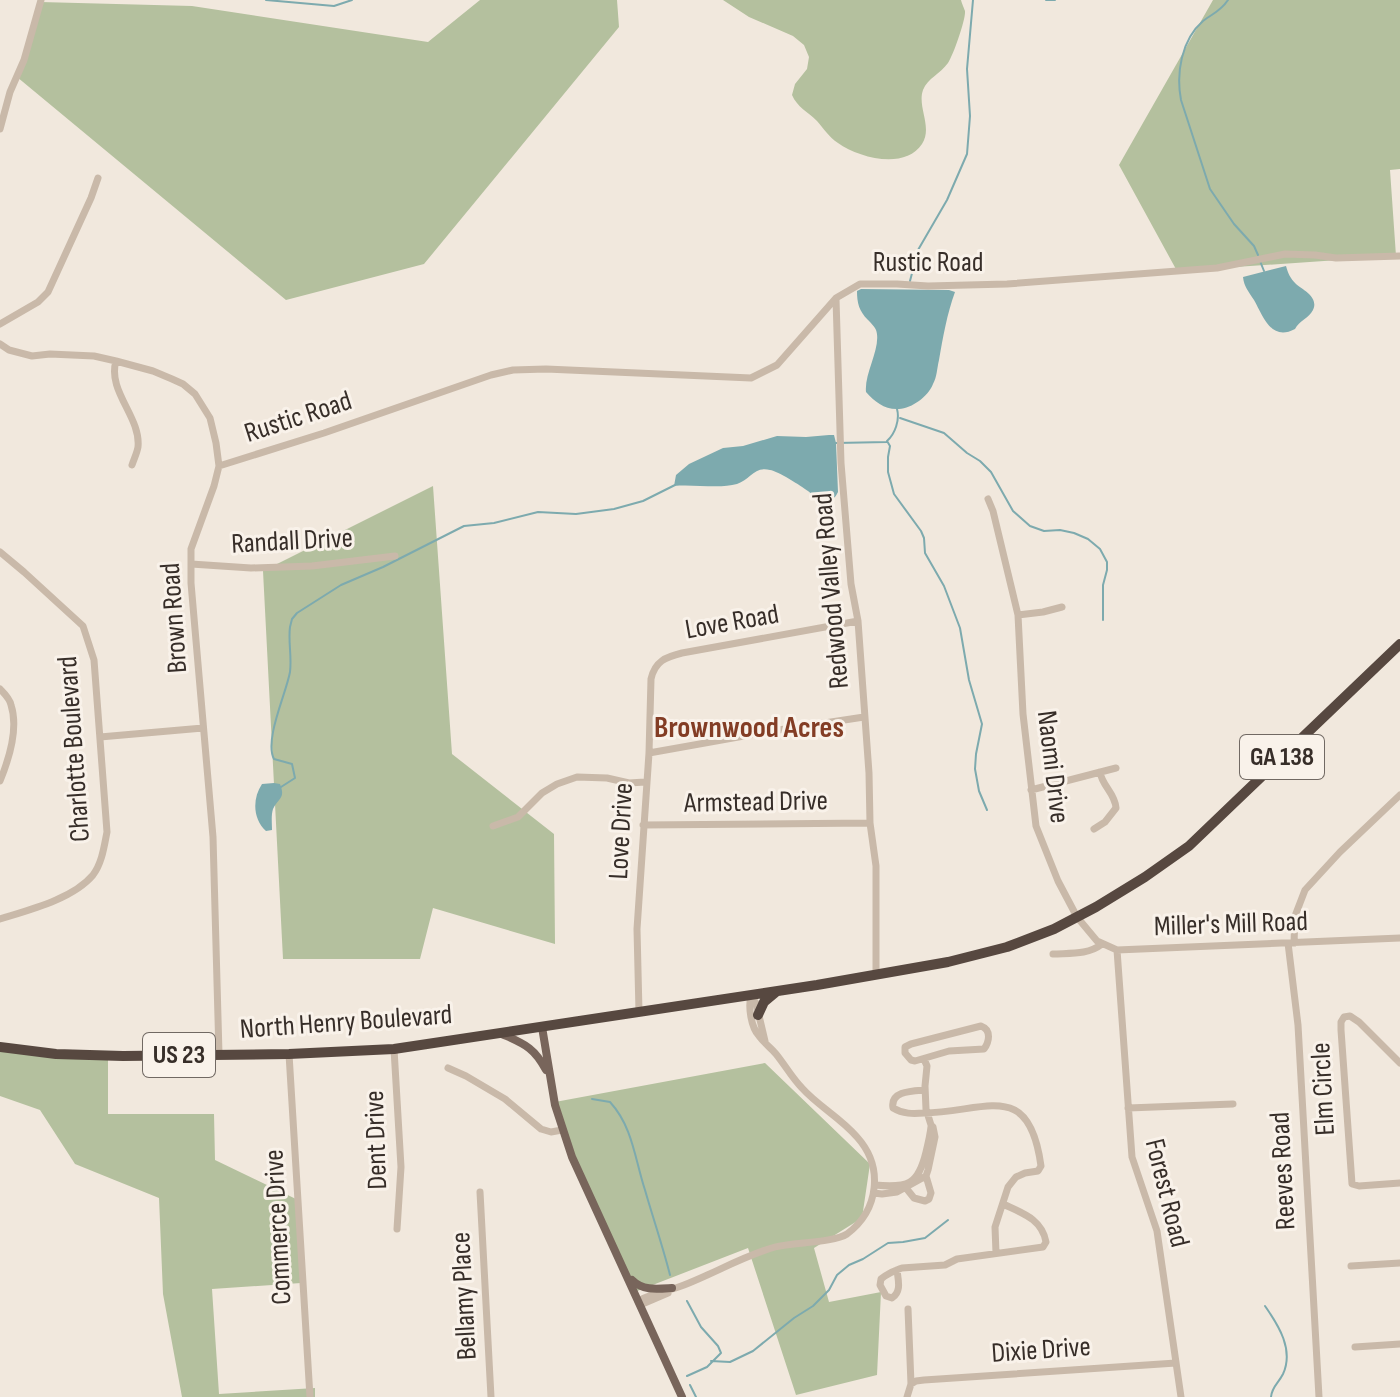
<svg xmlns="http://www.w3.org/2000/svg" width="1400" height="1397" viewBox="0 0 1400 1397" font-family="'Sofia Sans Condensed',sans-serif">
<rect width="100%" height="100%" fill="#f1e8dd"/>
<path fill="#b4c09e" d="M 480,0 L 617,0 L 619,27 L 424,264 L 286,300 L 17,77 L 40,2 L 192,6 L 428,42 Z
M 723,0 L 961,0 C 961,1 965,11 965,11 C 966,19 953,56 948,63 C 940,74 928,78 923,90 C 917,107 933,127 922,144 C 905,170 859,158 838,143 C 829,137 824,129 817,121 C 808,112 797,107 792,95 L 795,84 L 807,69 L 809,57 L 804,45 L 793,36 L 749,17 Z
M 1213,0 L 1400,0 L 1400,169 L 1390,170 L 1396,256 L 1177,271 L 1119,165 Z
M 433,486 L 452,754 L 554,834 L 555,944 L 433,908 L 420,959 L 283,959 L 263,571 Z
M 0,1047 L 108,1055 L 108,1114 L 214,1114 L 215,1160 L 298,1200 L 301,1283 L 212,1289 L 219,1394 L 315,1388 L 315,1397 L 182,1397 L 163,1294 L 159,1198 L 75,1164 L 40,1110 L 0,1096 Z
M 765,1063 L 870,1164 L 862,1218 L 814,1248 L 829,1302 L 881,1292 L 877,1375 L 796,1395 L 748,1248 L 632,1293 L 580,1176 L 555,1102 Z"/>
<path fill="#7daaae" d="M 1286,266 C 1288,273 1290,278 1296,284 C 1303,290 1319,297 1313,310 C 1309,318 1299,321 1295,329 C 1271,342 1263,316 1254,300 C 1249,292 1244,287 1243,277 Z
M 861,289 L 949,290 L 955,292 C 947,314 943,337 939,360 C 937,368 937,377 933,384 C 928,397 912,408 899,409 C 885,410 875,402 866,392 C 864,373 882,347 876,330 C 875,327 869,321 868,320 C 859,311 857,303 857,291 Z
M 829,435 L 834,435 L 836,443 L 838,492 C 835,498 831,503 823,502 C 817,501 813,495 808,491 C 801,486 778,471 770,470 C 754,466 750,480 737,484 C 720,489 693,484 674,486 L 676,475 L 689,464 L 723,448 L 743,446 L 777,436 L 806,437 Z
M 274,783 L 280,784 C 286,799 278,798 273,809 C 271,815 272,824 272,830 L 266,831 C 253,819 252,799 262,784 Z"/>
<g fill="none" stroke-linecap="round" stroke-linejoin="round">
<path stroke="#7daaae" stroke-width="2" d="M 266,0 L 334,6 L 352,0
M 1046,0 L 1055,0
M 1228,0 C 1220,12 1213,13 1203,21 C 1181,40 1176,74 1181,100 L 1210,189 L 1234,224 L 1254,246 L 1258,255
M 1260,261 L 1264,271
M 910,281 L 918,250 L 947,200 L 967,154 L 970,116 L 967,69 L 973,0
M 897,409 C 900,420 895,434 887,441 L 890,446 L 888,457 L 888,472 L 894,494 L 921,531 L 924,538 L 925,553 L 944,586 L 960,628 L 969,680 L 982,724 L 976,754 L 975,769 L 979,791 L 987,810
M 900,418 L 944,433 L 967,453 L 980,461 L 991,472 L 1013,511 L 1030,526 L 1044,531 L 1060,530 L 1074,533 L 1088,539 L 1100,549 L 1107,562 L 1107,570 L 1103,585 L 1103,620
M 836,443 L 887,442
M 281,787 L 295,778 L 292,764 L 274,759 C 264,740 286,694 290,672 C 292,656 288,642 290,627 L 292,619 L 297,613 L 341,585 L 383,567 L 464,526 L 494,523 L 538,512 L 576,514 L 614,509 L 643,501 L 675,485
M 592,1099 L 610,1102 C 633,1127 635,1160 645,1190 C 653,1218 663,1247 670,1275
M 1265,1306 C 1279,1326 1294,1350 1283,1374 C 1278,1384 1272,1386 1271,1397
M 711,1361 L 730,1362 L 753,1351 L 794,1318 L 813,1306 L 829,1290 L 837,1275 L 849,1265 L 863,1259 L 888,1243 L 903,1242 L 925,1238 L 948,1220
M 687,1376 L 707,1367 L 721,1353 L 718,1346 L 701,1327 L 687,1301
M 690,1385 L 696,1397"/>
<path stroke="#c9b9a9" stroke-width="7" d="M 0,129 L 10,92 L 24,60 L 41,0
M 836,299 L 841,463 L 851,584 L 858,621 L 869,773 L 870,823 L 876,866 L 876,975
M 0,324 L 38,302 L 48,292 L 91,198 L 98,178
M 0,344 L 9,350 L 32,356 L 50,354 L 94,356 L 116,361 L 153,371 L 172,379 L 183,384 L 195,394 L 210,418 L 216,443 L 219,466 L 214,486 L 191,549 L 191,583 L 213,837 L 219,1054
M 116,361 C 107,391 141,417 138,447 C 137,453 134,459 132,465
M 219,466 L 324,433 L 491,375 L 513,370 L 546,369 L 751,378 L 777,365 L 836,298 L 860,284 L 897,284 L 928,286 L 1007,284 L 1217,268 L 1285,254 L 1315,255 L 1336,258 L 1400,256
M 988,499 L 993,511 L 1018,615 L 1023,714 L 1036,826 L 1058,881 L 1077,917 L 1097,941 L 1117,950 L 1400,938
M 0,552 L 24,572 L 83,626 L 94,660 L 107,832 C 104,847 102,863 93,875 C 73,899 29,910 0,919
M 191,564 L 251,568 L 312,566 L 395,556
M 1018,615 L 1043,612 L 1062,607
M 0,689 C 4,693 10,699 11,705 C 19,729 9,759 0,781
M 100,737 L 203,728
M 649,753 L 772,731 L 864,717
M 1031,790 L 1116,768
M 643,825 L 870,823
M 493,826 L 518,817 L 542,793 L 557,784 L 577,777 L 607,778 L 629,783 L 645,782
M 1094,829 L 1105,822 L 1116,808 C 1115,793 1102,786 1100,772
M 1288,943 L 1298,1025 L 1319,1397
M 1294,943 L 1295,916 L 1305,890 L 1340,852 L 1400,795
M 1117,950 L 1132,1157 L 1157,1231 L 1181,1397
M 1053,954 C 1071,953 1088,955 1102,944
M 751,996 L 756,1003 L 765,1041
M 639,1012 L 637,929 L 649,753 L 651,679 C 655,661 666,657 682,653 L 858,621
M 981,1026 C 992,1030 989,1042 984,1049 L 949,1051 L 915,1061 L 911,1060 L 905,1053 L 905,1047 L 911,1044 Z
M 394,1049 L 401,1167 L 397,1229
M 289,1054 L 310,1397
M 1400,1063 L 1359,1022 L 1350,1016 L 1344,1017 L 1341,1022 L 1341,1030 L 1352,1184 L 1359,1186 L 1400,1183
M 448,1068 L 466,1076 L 505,1099 L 541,1129 L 551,1132 L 562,1130
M 925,1090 C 912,1091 890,1091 893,1108 C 903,1114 913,1114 924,1113 C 986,1112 1029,1078 1041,1166 L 1038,1171 L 1025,1173 L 1016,1177 L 1008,1187 L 995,1227 L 996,1253
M 1128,1108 L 1233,1104
M 875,1185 C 908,1188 918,1185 926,1152 C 928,1144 930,1136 931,1127
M 906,1188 L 914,1198 L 925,1201 L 929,1199 L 931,1193 L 926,1176
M 480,1192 L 491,1397
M 874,1193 L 882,1194 L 897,1192 L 926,1176 L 928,1170 L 935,1137 L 933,1127 L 931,1125 L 926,1109 L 925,1086 L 927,1066 L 924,1059
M 1351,1266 L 1400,1263
M 897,1270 C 898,1280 902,1291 892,1298 L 886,1296 L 880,1285 L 881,1279 C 888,1273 894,1271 902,1268 L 945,1265 L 957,1259 L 1043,1247 L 1046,1242 C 1042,1219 1022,1213 1003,1204
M 638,1301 C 653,1293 669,1291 684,1285 C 715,1273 743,1256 775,1247 C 793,1242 833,1243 847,1234 C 879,1210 884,1167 857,1137 C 841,1118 818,1106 802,1088 C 792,1078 785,1065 776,1054 C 771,1048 764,1043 759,1036 C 751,1027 748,1007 751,996
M 640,1305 L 668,1293
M 1355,1347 L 1400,1344
M 911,1384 L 916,1381 L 924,1380 L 1176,1363
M 907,1397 L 911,1384 L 908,1309"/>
<path stroke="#78655b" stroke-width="8" d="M 542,1027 L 555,1105 L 572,1157 L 682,1397
M 502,1034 C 524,1044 534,1047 546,1070
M 632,1280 C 643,1291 657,1289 672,1288"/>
<path stroke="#574840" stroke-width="10" d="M 758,1015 L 764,1002 L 776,992
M 0,1047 L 56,1054 L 123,1056 L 289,1054 L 394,1049 L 817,985 L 948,962 L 1007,947 L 1054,929 L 1096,907 L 1145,877 L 1189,846 L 1400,644"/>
</g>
<g text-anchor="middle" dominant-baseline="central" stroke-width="6" stroke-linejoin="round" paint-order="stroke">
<g fill="#f9f2ea" stroke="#716963" stroke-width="2">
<rect x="1240" y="735" width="84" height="44" rx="6"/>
<rect x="143" y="1033" width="72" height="44" rx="6"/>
</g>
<g font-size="26" font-weight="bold" fill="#372e29">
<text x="1282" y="757">GA 138</text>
<text x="179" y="1055">US 23</text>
</g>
<g font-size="28" fill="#372e29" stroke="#f9f2ea">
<text x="928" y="262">Rustic Road</text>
<text transform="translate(298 417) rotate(-18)">Rustic Road</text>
<text transform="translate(292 541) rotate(-3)">Randall Drive</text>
<text transform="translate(831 591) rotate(-95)">Redwood Valley Road</text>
<text transform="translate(174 618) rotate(-94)">Brown Road</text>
<text transform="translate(732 622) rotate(-10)">Love Road</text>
<text transform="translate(74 749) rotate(-94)">Charlotte Boulevard</text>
<text transform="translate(1053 767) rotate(83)">Naomi Drive</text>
<text transform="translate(756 802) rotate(-1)">Armstead Drive</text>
<text transform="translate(621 831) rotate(-87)">Love Drive</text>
<text transform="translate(1231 924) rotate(-2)">Miller's Mill Road</text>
<text transform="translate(346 1022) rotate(-4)">North Henry Boulevard</text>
<text transform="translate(1323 1089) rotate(-93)">Elm Circle</text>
<text transform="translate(376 1140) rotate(-92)">Dent Drive</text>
<text transform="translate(1283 1171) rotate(-93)">Reeves Road</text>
<text transform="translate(1167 1193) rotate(76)">Forest Road</text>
<text transform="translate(278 1227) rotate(-93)">Commerce Drive</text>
<text transform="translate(464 1296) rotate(-93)">Bellamy Place</text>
<text transform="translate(1041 1350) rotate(-4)">Dixie Drive</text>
</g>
<g font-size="30" font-weight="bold" fill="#833d25" stroke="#f9f2ea">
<text x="749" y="728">Brownwood Acres</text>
</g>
</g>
</svg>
